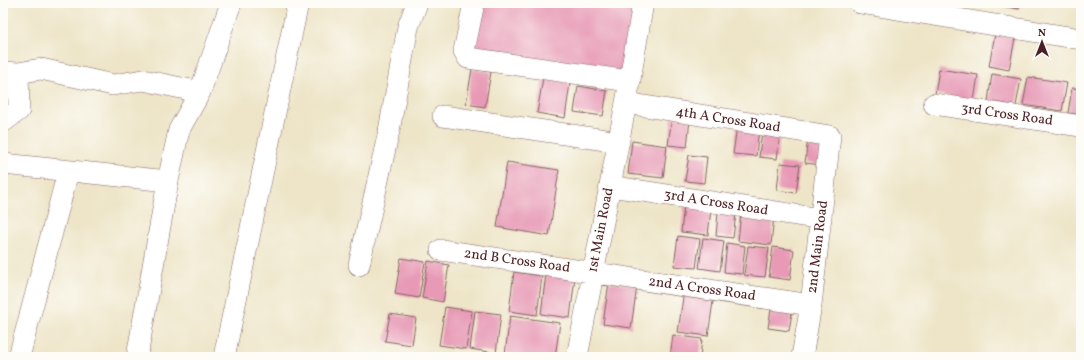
<svg xmlns="http://www.w3.org/2000/svg" width="1084" height="360" viewBox="0 0 1084 360" font-family="Vollkorn,serif">
<rect width="100%" height="100%" fill="#fdfcf7"/>
<filter id="ink" filterUnits="userSpaceOnUse"><feTurbulence type="fractalNoise" baseFrequency=".025" numOctaves="2"/><feDisplacementMap in="SourceGraphic" scale="8" xChannelSelector="R" yChannelSelector="G"/><feConvolveMatrix kernelMatrix="1 2 1 2 8 2 1 2 1" color-interpolation-filters="sRGB"/></filter>
<filter id="wash" filterUnits="userSpaceOnUse"><feTurbulence type="fractalNoise" baseFrequency=".012" numOctaves="4" result="noise"/><feDisplacementMap in="SourceGraphic" scale="16" xChannelSelector="R" yChannelSelector="G"/><feGaussianBlur stdDeviation="0.9" result="paint"/><feColorMatrix in="noise" values="0 0 0 0 0 0 0 0 0 0 0 0 0 0 0 0 0 1.4 0 .05"/><feComposite in="paint" operator="in"/></filter>
<g filter="url(#wash)">
<rect width="100%" height="100%" fill="#eee5c8"/>
<g id="blocks">
<path fill="#e799b5" d="M 476,3 L 636,3 L 625,75 L 469,53 Z
M 989,3 L 1020,3 L 1019,9 L 989,4 Z
M 995,34 L 1015,38 L 1009,70 L 989,66 Z
M 472,69 L 491,72 L 485,107 L 466,104 Z
M 939,69 L 978,75 L 974,101 L 935,94 Z
M 992,74 L 1021,79 L 1016,106 L 988,101 Z
M 1028,77 L 1067,83 L 1062,111 L 1023,105 Z
M 543,78 L 570,83 L 565,118 L 537,113 Z
M 578,86 L 607,91 L 603,116 L 574,112 Z
M 1072,88 L 1081,89 L 1081,115 L 1068,113 Z
M 672,117 L 690,119 L 687,147 L 668,145 Z
M 737,126 L 759,128 L 756,156 L 733,154 Z
M 762,131 L 780,133 L 777,159 L 759,157 Z
M 808,137 L 826,139 L 822,165 L 805,163 Z
M 632,141 L 667,146 L 663,178 L 628,174 Z
M 689,155 L 707,157 L 704,183 L 685,181 Z
M 507,162 L 559,170 L 549,236 L 497,227 Z
M 780,163 L 800,165 L 796,193 L 777,190 Z
M 684,206 L 711,209 L 708,235 L 681,232 Z
M 718,212 L 736,214 L 733,238 L 716,236 Z
M 741,213 L 774,216 L 771,245 L 738,241 Z
M 678,236 L 700,239 L 696,268 L 674,266 Z
M 703,238 L 724,241 L 720,271 L 699,268 Z
M 727,243 L 745,246 L 742,274 L 724,272 Z
M 748,246 L 769,248 L 765,277 L 744,275 Z
M 773,247 L 794,250 L 790,280 L 769,277 Z
M 401,258 L 425,262 L 419,298 L 395,294 Z
M 428,261 L 449,265 L 443,302 L 422,298 Z
M 514,272 L 542,276 L 537,315 L 509,311 Z
M 546,273 L 575,277 L 570,318 L 541,314 Z
M 609,282 L 637,286 L 631,328 L 603,324 Z
M 684,291 L 714,295 L 708,336 L 678,332 Z
M 772,303 L 793,306 L 789,331 L 768,328 Z
M 445,307 L 472,311 L 466,349 L 439,345 Z
M 475,311 L 501,314 L 496,353 L 470,349 Z
M 390,314 L 416,318 L 412,345 L 385,341 Z
M 510,316 L 560,323 L 555,357 L 532,357 L 505,354 Z
M 673,335 L 702,339 L 700,357 L 670,357 Z"/>
</g>
</g>
<g filter="url(#ink)">
<use href="#blocks" fill-opacity="0" stroke="#836462" stroke-width="1"/>
<g fill="none" stroke-linecap="round" stroke-linejoin="round">
<defs>
<path id="minor" d="M 474,3 L 464,51 L 468,58 L 629,81
M 860,3 L 1081,39
M 3,72 L 18,73 L 41,69 L 113,85 L 143,80 L 200,92
M 626,103 L 830,136 L 811,305 L 802,357
M 934,104 L 1081,126
M 443,116 L 619,142
M 3,122 L 19,110 L 18,73
M 3,164 L 168,181
M 610,186 L 821,219
M 441,250 L 811,305
M 359,265 L 389,131 L 408,27 L 417,3
M 19,357 L 68,172
M 137,357 L 168,181 L 179,130 L 200,92 L 231,3
M 224,357 L 298,3
M 577,357 L 626,103 L 643,3"/>
</defs>
<use href="#minor" stroke="#836462" stroke-width="22"/>
<use href="#minor" stroke="#fff" stroke-width="21"/>
</g>
</g>
<g text-anchor="middle" dominant-baseline="central" stroke-width="3" stroke-linejoin="round" paint-order="stroke">
<g font-size="14" fill="#4a1f2b" stroke="#fdfcf7">
<text transform="translate(1007 115) rotate(8)">3rd Cross Road</text>
<text transform="translate(728 120) rotate(9)">4th A Cross Road</text>
<text transform="translate(716 203) rotate(9)">3rd A Cross Road</text>
<text transform="translate(601 230) rotate(-79)">1st Main Road</text>
<text transform="translate(818 247) rotate(-83)">2nd Main Road</text>
<text transform="translate(517 261) rotate(8)">2nd B Cross Road</text>
<text transform="translate(702 289) rotate(8)">2nd A Cross Road</text>
</g>
</g>
<rect width="1084" height="360" fill="none" stroke="#fdfcf7" stroke-width="16"/>
<g transform="translate(1042 42)" stroke="#fdfcf7" stroke-width="3" paint-order="stroke">
<path d="M0-3L7 15L0 10L-7 15Z" fill="#4a1f2b"/>
<text y="-6" font-size="11" font-weight="bold" text-anchor="middle" fill="#4a1f2b">N</text>
</g>
</svg>
